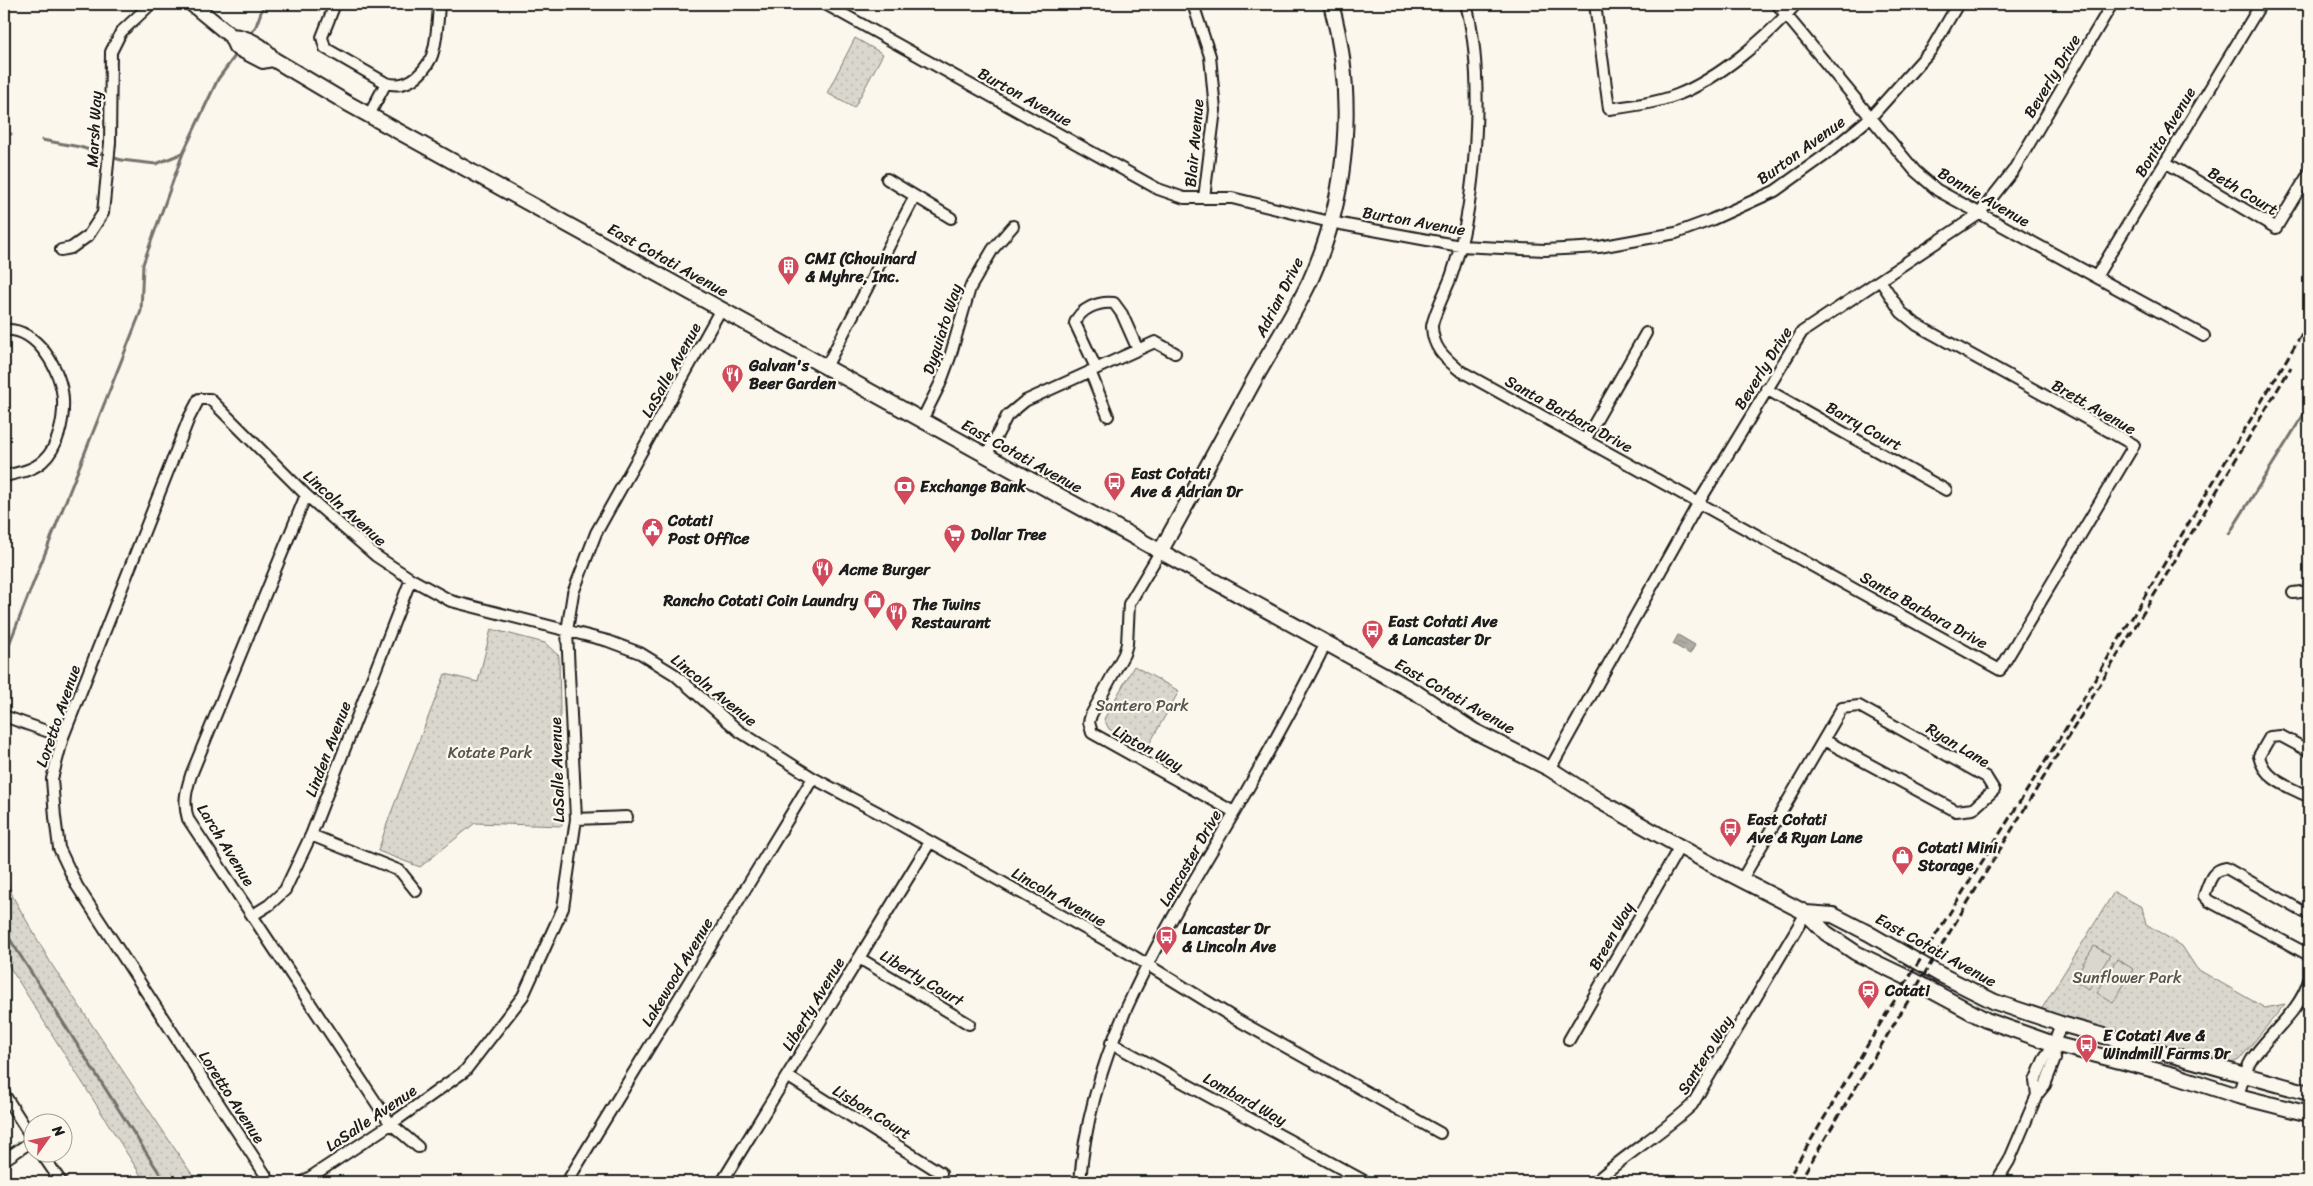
<svg xmlns="http://www.w3.org/2000/svg" width="2313" height="1186" viewBox="0 0 2313 1186" font-family="Sriracha,sans-serif">
<defs>
<pattern id="park-dots" width="8" height="8" patternUnits="userSpaceOnUse" patternTransform="scale(1.25)"><rect width="8" height="8" fill="#dad7ce"/><path d="M2 2h.1M6 6h.1" fill="none" stroke="#bab8b0" stroke-width="1.8" stroke-linecap="round"/></pattern>
<pattern id="water-ripples" width="26" height="14" patternUnits="userSpaceOnUse" patternTransform="scale(1.25)"><rect width="26" height="14" fill="#afaca5"/><path d="M2 4q2-2 4 0t4 0M15 11q2-2 4 0t4 0" fill="none" stroke="#96938d"/></pattern>
</defs>
<rect width="100%" height="100%" fill="#fbf7ec"/>
<filter id="ink" filterUnits="userSpaceOnUse"><feTurbulence type="fractalNoise" baseFrequency=".02" numOctaves="2"/><feDisplacementMap in="SourceGraphic" scale="10" xChannelSelector="R" yChannelSelector="G"/><feConvolveMatrix kernelMatrix="1 2 1 2 8 2 1 2 1" color-interpolation-filters="sRGB"/></filter>
<g filter="url(#ink)">
<path fill="url(#park-dots)" stroke="#7b7a75" d="M 855,38 L 883,54 L 854,108 L 827,93 Z
M 491,629 L 545,643 L 559,656 L 562,826 L 475,823 L 420,867 L 378,851 L 389,818 L 445,674 L 478,682 Z
M 1134,666 L 1179,691 L 1146,750 L 1109,729 L 1104,719 Z
M 4,874 L 13,897 L 52,965 L 197,1182 L 145,1182 L 4,958 Z
M 2114,892 L 2142,907 L 2146,924 L 2182,946 L 2197,969 L 2265,1008 L 2285,1004 L 2239,1060 L 2229,1064 L 2041,1010 Z"/>
<path fill="#dad7ce" stroke="#7b7a75" d="M 2094,946 L 2110,955 L 2089,989 L 2073,980 Z
M 2117,959 L 2133,969 L 2113,1003 L 2097,993 Z"/>
<path fill="url(#water-ripples)" stroke="#74726e" d="M 1678,635 L 1695,645 L 1690,654 L 1673,644 Z"/>
<g fill="none" stroke-linecap="round" stroke-linejoin="round">
<path stroke="#74726e" stroke-width="3" d="M 249,37 L 256,26 L 264,4
M 4,132 L 11,134
M 42,140 L 80,147 L 121,160 L 156,164 L 183,153
M 2229,534 L 2309,406
M 4,657 L 141,311 L 143,264 L 183,153 L 218,79 L 238,52
M 4,930 L 165,1182"/>
<defs>
<path id="street" d="M 335,4 L 322,37 L 325,48 L 386,83 C 406,89 422,76 431,58 C 437,45 438,18 439,4
M 825,4 L 1158,189 L 1184,198 L 1232,198 L 1330,222 L 1460,246 L 1545,250 L 1599,247 L 1676,233 L 1711,220 L 1775,191 L 1824,156 L 1871,117 L 1931,50 L 1958,4
M 1193,4 L 1210,56 L 1215,110 L 1204,198
M 1466,4 C 1484,71 1477,181 1460,248 C 1457,258 1454,268 1451,277 C 1447,288 1432,318 1432,327 C 1433,348 1444,357 1459,370 L 2000,670 L 2134,445 L 1917,325 L 1901,312 L 1880,280
M 1595,4 L 1609,109 C 1632,106 1656,103 1677,95 C 1718,79 1768,37 1796,4
M 1777,4 L 1915,171 L 1937,190 L 2204,336
M 369,115 L 386,83
M 2165,162 L 2276,228 L 2309,173
M 887,179 L 951,218
M 61,250 L 71,248 L 88,236 L 103,213 L 110,143 L 111,52 L 121,32 L 151,4
M 2096,277 L 2261,4
M 4,330 C 37,327 62,371 63,400 C 64,420 58,448 43,461 C 32,471 17,473 4,476
M 826,367 L 915,196
M 1096,368 L 1075,323 C 1080,309 1098,301 1114,303 L 1122,314 L 1138,350
M 1090,371 L 1108,416
M 1766,389 L 1946,490
M 922,420 L 940,384 L 950,357 L 970,288 L 993,249 L 1013,226
M 1585,440 L 1646,333
M 986,456 L 1007,416 L 1025,401 L 1155,342 L 1175,353
M 306,495 L 191,775 C 186,791 183,802 188,819 L 383,1113 L 391,1124 L 418,1147
M 1160,552 L 1129,604 L 1127,644 L 1124,654 L 1091,715 L 1089,722 L 1092,733 L 1234,812
M 2293,593 L 2309,591
M 4,716 L 63,737
M 2309,751 L 2281,736 L 2270,737 L 2259,756 C 2264,780 2290,787 2309,797
M 1550,769 L 1699,502 L 1802,332 L 1979,214 L 2013,171 L 2112,4
M 576,819 L 627,817
M 311,835 L 400,871 L 416,891
M 1741,881 L 1842,708 L 1859,706 L 1986,777 L 1994,790 L 1973,809 L 1956,811 L 1824,740
M 253,915 L 269,905 L 285,890 L 311,835 L 411,579
M 2309,915 L 2226,868 C 2211,870 2209,883 2204,896 L 2209,901 L 2309,955
M 859,958 L 969,1024
M 1569,1040 L 1680,846
M 1111,1043 L 1366,1182
M 787,1076 L 941,1173
M 4,1094 L 32,1138
M 2037,1095 L 2035,1081 L 2045,1057 L 2054,1044 L 2061,1024
M 2238,1096 C 2242,1083 2245,1070 2252,1059 C 2270,1032 2300,1012 2309,980
M 42,1154 L 61,1182
M 4,1160 L 32,1141
M 270,1182 L 77,886 L 59,848 L 55,817 L 52,779 L 63,737 L 189,418 L 199,399 L 210,399 L 306,495 L 376,556 L 411,579 L 451,601 L 608,641 L 640,653 L 674,674 L 739,731 L 813,778 L 879,813 L 1130,954 L 1234,1018 L 1440,1133
M 303,1182 L 391,1124 L 465,1071 L 523,996 L 563,908 L 576,819 L 567,631 L 573,593 L 596,533 L 721,309
M 567,1182 L 813,778
M 722,1182 L 930,842
M 1080,1182 C 1090,1044 1166,929 1234,813 C 1266,757 1297,701 1326,643
M 1595,1182 C 1626,1154 1662,1133 1692,1105 L 1806,913
M 1996,1182 L 2009,1161 L 2037,1095 L 2045,1085 L 2055,1059 L 2054,1044"/>
<path id="secondary" d="M 192,4 L 231,36 L 236,47 L 263,61 L 273,59
M 231,36 C 247,37 263,45 273,59 L 347,103 L 1417,693 L 1474,731 L 1550,769 L 1601,802 L 1707,862 L 1806,913 L 1826,933 L 1856,953 L 1908,978 L 1986,1020 L 2054,1044 L 2174,1075 L 2238,1096 L 2309,1114
M 1160,552 C 1191,497 1221,441 1251,386 C 1270,351 1293,317 1310,281 C 1349,195 1356,94 1331,4
M 1806,913 L 1833,915 L 1868,933 L 1939,974 L 1995,1002 L 2061,1024 L 2309,1093"/>
</defs>
<use href="#street" stroke="#1c1c1c" stroke-width="14"/>
<use href="#secondary" stroke="#1c1c1c" stroke-width="18"/>
<use href="#street" stroke="#fbf7ec" stroke-width="10"/>
<use href="#secondary" stroke="#fbf7ec" stroke-width="14"/>
<path stroke="#1c1c1c" stroke-width="3" stroke-dasharray="8 4" stroke-linecap="butt" d="M 1786,1182 L 1886,1014 L 2060,738 L 2309,322
M 1799,1182 C 1962,910 2129,639 2291,367"/>
</g>
</g>
<defs>
<symbol id="building-pin" viewBox="-11 -11 22 30"><path d="M0 17L-7.5 6A9.5 9.5 0 1 1 7.5 6Z" fill="#d1495b" stroke="#fbf7ec"/><path d="M-4-6H4V6H1V3H-1V6H-4ZM-2.5-4.3h1.7v1.8h-1.7ZM.8-4.3h1.7v1.8H.8ZM-2.5-1h1.7V.8h-1.7ZM.8-1h1.7V.8H.8Z" fill="#fff"/></symbol>
<symbol id="restaurant-pin" viewBox="-11 -11 22 30"><path d="M0 17L-7.5 6A9.5 9.5 0 1 1 7.5 6Z" fill="#d1495b" stroke="#fbf7ec"/><path d="M-5-6h1v4h1v-4h1v4h1v-4h1v5L-1.5 .5V6h-2V.5L-5-1ZM5-6V6H3V1.5H1.5Q1.5-4 5-6Z" fill="#fff"/></symbol>
<symbol id="bus-pin" viewBox="-11 -11 22 30"><path d="M0 17L-7.5 6A9.5 9.5 0 1 1 7.5 6Z" fill="#d1495b" stroke="#fbf7ec"/><path d="M-5-6H5V4H4V6H2V4H-2V6H-4V4H-5ZM-3.5-4V0h7V-4ZM-3.5 1.2v1.5H-2V1.2ZM2 1.2v1.5H3.5V1.2Z" fill="#fff"/></symbol>
<symbol id="bank-pin" viewBox="-11 -11 22 30"><path d="M0 17L-7.5 6A9.5 9.5 0 1 1 7.5 6Z" fill="#d1495b" stroke="#fbf7ec"/><path d="M-6-4H6V4H-6ZM0-2.3a2.3 2.3 0 1 0 0 4.6a2.3 2.3 0 1 0 0-4.6Z" fill="#fff"/></symbol>
<symbol id="civic-pin" viewBox="-11 -11 22 30"><path d="M0 17L-7.5 6A9.5 9.5 0 1 1 7.5 6Z" fill="#d1495b" stroke="#fbf7ec"/><path d="M-.6-6.5H3V-4.5H.6V-3L4-1V1h2V6H-6V1h2V-1L-.6-3ZM-1.2 2.5V6h2.4V2.5Z" fill="#fff"/></symbol>
<symbol id="supermarket-pin" viewBox="-11 -11 22 30"><path d="M0 17L-7.5 6A9.5 9.5 0 1 1 7.5 6Z" fill="#d1495b" stroke="#fbf7ec"/><path d="M-6-5.5h2.5l.6 2H6L4.5 2H-2.5L-4.4-4H-6ZM-1.5 3.2a1.3 1.3 0 1 0 .1 0ZM3 3.2a1.3 1.3 0 1 0 .1 0Z" fill="#fff"/></symbol>
<symbol id="shop-pin" viewBox="-11 -11 22 30"><path d="M0 17L-7.5 6A9.5 9.5 0 1 1 7.5 6Z" fill="#d1495b" stroke="#fbf7ec"/><path d="M-5-2.5h2.3a2.7 3.5 0 0 1 5.4 0H5L5.5 6h-11ZM-1.5-2.5h3a1.5 2.3 0 0 0-3 0Z" fill="#fff"/></symbol>
<symbol id="station-pin" viewBox="-11 -11 22 30"><path d="M0 17L-7.5 6A9.5 9.5 0 1 1 7.5 6Z" fill="#d1495b" stroke="#fbf7ec"/><path d="M-3-6H3Q5-6 5-4V2Q5 4 3 4L4.5 6H3L1.5 4h-3L-3 6H-4.5L-3 4Q-5 4-5 2V-4Q-5-6-3-6ZM-3.5-4v3h7v-3ZM-3.5 1v1.5H-2V1ZM2 1v1.5H3.5V1Z" fill="#fff"/></symbol>
</defs>
<g fill-rule="evenodd">
<use href="#building-pin" x="776" y="254" width="25" height="34"/>
<use href="#restaurant-pin" x="720" y="362" width="25" height="34"/>
<use href="#bus-pin" x="1102" y="470" width="25" height="34"/>
<use href="#bank-pin" x="892" y="474" width="25" height="34"/>
<use href="#civic-pin" x="640" y="516" width="25" height="34"/>
<use href="#supermarket-pin" x="942" y="522" width="25" height="34"/>
<use href="#restaurant-pin" x="810" y="556" width="25" height="34"/>
<use href="#shop-pin" x="862" y="588" width="25" height="34"/>
<use href="#restaurant-pin" x="884" y="600" width="25" height="34"/>
<use href="#bus-pin" x="1360" y="618" width="25" height="34"/>
<use href="#bus-pin" x="1718" y="816" width="25" height="34"/>
<use href="#shop-pin" x="1890" y="844" width="25" height="34"/>
<use href="#bus-pin" x="1154" y="924" width="25" height="34"/>
<use href="#station-pin" x="1856" y="978" width="25" height="34"/>
<use href="#bus-pin" x="2074" y="1032" width="25" height="34"/>
</g>
<g text-anchor="middle" dominant-baseline="central" stroke-width="4.5" stroke-linejoin="round" paint-order="stroke">
<g font-size="16" fill="#1c1c1c" stroke="#fbf7ec">
<text transform="translate(2052 76) rotate(-59)">Beverly Drive</text>
<text transform="translate(1025 97) rotate(29)">Burton Avenue</text>
<text transform="translate(94 129) rotate(-87)">Marsh Way</text>
<text transform="translate(2165 132) rotate(-59)">Bonita Avenue</text>
<text transform="translate(1194 143) rotate(-85)">Blair Avenue</text>
<text transform="translate(1801 150) rotate(-36)">Burton Avenue</text>
<text transform="translate(2243 191) rotate(31)">Beth Court</text>
<text transform="translate(1984 197) rotate(30)">Bonnie Avenue</text>
<text transform="translate(1414 221) rotate(10)">Burton Avenue</text>
<text transform="translate(668 260) rotate(29)">East Cotati Avenue</text>
<text transform="translate(1279 297) rotate(-63)">Adrian Drive</text>
<text transform="translate(942 329) rotate(-72)">Dyquiato Way</text>
<text transform="translate(1763 368) rotate(-58)">Beverly Drive</text>
<text transform="translate(671 370) rotate(-61)">LaSalle Avenue</text>
<text transform="translate(2094 407) rotate(30)">Brett Avenue</text>
<text transform="translate(1569 414) rotate(29)">Santa Barbara Drive</text>
<text transform="translate(1864 426) rotate(29)">Barry Court</text>
<text transform="translate(1022 456) rotate(29)">East Cotati Avenue</text>
<text transform="translate(345 508) rotate(42)">Lincoln Avenue</text>
<text transform="translate(1924 610) rotate(29)">Santa Barbara Drive</text>
<text transform="translate(714 690) rotate(39)">Lincoln Avenue</text>
<text transform="translate(1455 696) rotate(30)">East Cotati Avenue</text>
<text transform="translate(58 716) rotate(-71)">Loretto Avenue</text>
<text transform="translate(1958 745) rotate(31)">Ryan Lane</text>
<text transform="translate(1148 748) rotate(29)">Lipton Way</text>
<text transform="translate(328 749) rotate(-69)">Linden Avenue</text>
<text transform="translate(557 770) rotate(-92)">LaSalle Avenue</text>
<text transform="translate(226 845) rotate(58)">Larch Avenue</text>
<text transform="translate(1190 858) rotate(-60)">Lancaster Drive</text>
<text transform="translate(1059 897) rotate(29)">Lincoln Avenue</text>
<text transform="translate(1611 936) rotate(-61)">Breen Way</text>
<text transform="translate(1936 950) rotate(29)">East Cotati Avenue</text>
<text transform="translate(677 972) rotate(-59)">Lakewood Avenue</text>
<text transform="translate(922 978) rotate(31)">Liberty Court</text>
<text transform="translate(813 1004) rotate(-59)">Liberty Avenue</text>
<text transform="translate(1705 1055) rotate(-58)">Santero Way</text>
<text transform="translate(232 1097) rotate(57)">Loretto Avenue</text>
<text transform="translate(1245 1099) rotate(29)">Lombard Way</text>
<text transform="translate(872 1112) rotate(32)">Lisbon Court</text>
<text transform="translate(371 1118) rotate(-34)">LaSalle Avenue</text>
</g>
<g font-size="16" font-weight="bold" fill="#1c1c1c" stroke="#fbf7ec" text-anchor="start">
<text x="805" y="258">CMI (Chouinard<tspan x="805" dy="18">&amp; Myhre, Inc.</tspan></text>
<text x="749" y="365">Galvan's<tspan x="749" dy="18">Beer Garden</tspan></text>
<text x="1131" y="473">East Cotati<tspan x="1131" dy="18">Ave &amp; Adrian Dr</tspan></text>
<text x="920" y="486">Exchange Bank</text>
<text x="668" y="520">Cotati<tspan x="668" dy="18">Post Office</tspan></text>
<text x="971" y="534">Dollar Tree</text>
<text x="839" y="569">Acme Burger</text>
<text x="858" y="600" text-anchor="end">Rancho Cotati Coin Laundry</text>
<text x="912" y="604">The Twins<tspan x="912" dy="18">Restaurant</tspan></text>
<text x="1388" y="621">East Cotati Ave<tspan x="1388" dy="18">&amp; Lancaster Dr</tspan></text>
<text x="1747" y="819">East Cotati<tspan x="1747" dy="18">Ave &amp; Ryan Lane</tspan></text>
<text x="1918" y="847">Cotati Mini<tspan x="1918" dy="18">Storage</tspan></text>
<text x="1182" y="928">Lancaster Dr<tspan x="1182" dy="18">&amp; Lincoln Ave</tspan></text>
<text x="1885" y="990">Cotati</text>
<text x="2103" y="1035">E Cotati Ave &amp;<tspan x="2103" dy="18">Windmill Farms Dr</tspan></text>
</g>
<g font-size="16" fill="#555451" stroke="#fbf7ec">
<text x="1142" y="705">Santero Park</text>
<text x="490" y="752">Kotate Park</text>
<text x="2127" y="977">Sunflower Park</text>
</g>
</g>
<rect width="2313" height="1186" fill="none" stroke="#fbf7ec" stroke-width="20"/>
<rect x="10" y="10" width="2293" height="1166" fill="none" stroke="#1c1c1c" stroke-width="2" filter="url(#ink)"/>
<g transform="translate(48 1138) rotate(57)"><circle r="24" fill="#fbf7ec" stroke="#a29f99"/>
<path d="M0-4L9 19L0 12L-9 19Z" fill="#d1495b"/>
<text y="-8" font-size="14" font-weight="bold" text-anchor="middle" fill="#1c1c1c">N</text>
</g>
</svg>
